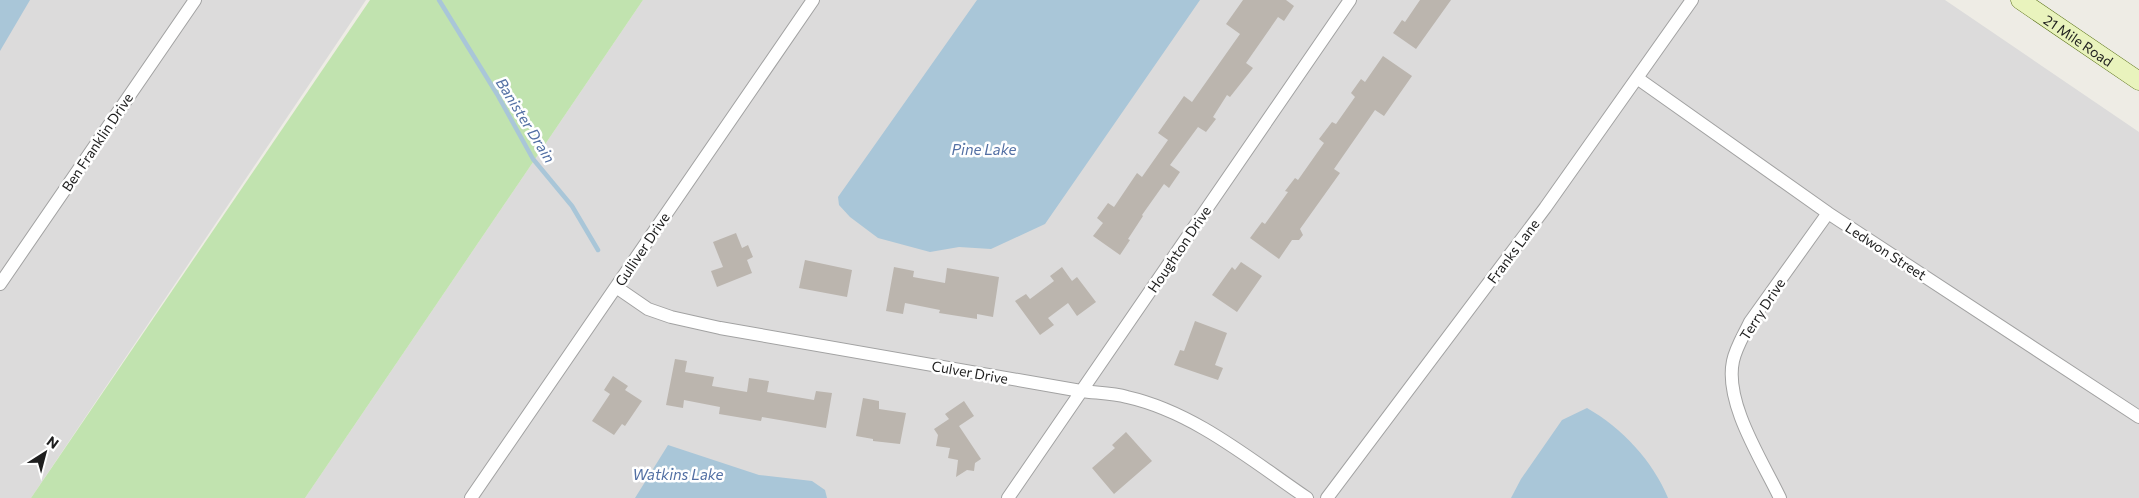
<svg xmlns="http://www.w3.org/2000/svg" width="2139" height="498" viewBox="0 0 2139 498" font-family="Commissioner,sans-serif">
<rect width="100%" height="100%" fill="#eeece5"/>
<path fill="#dcdbdb" d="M 0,0 L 366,0 L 31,498 L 0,498 Z
M 643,0 L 1945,0 L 2139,132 L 2139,498 L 305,498 Z"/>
<path fill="#c1e3af" d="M 370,0 L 643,0 L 305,498 L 31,498 Z"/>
<path fill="#a9c6d8" d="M 0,0 L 30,0 L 0,51 Z
M 977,0 L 1200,0 L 1045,224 L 991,249 L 959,247 L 930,252 L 878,238 L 850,217 L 839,205 L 838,197 Z
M 1587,408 C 1622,428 1653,461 1668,498 L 1511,498 L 1521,479 L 1562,420 Z
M 668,445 L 759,475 L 812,481 L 825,490 L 827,498 L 635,498 Z"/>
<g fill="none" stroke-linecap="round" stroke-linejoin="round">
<path stroke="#a9c6d8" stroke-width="4.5" d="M 439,0 L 497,94 L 533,159 L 572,206 L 598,250"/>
</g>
<path fill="#bbb5ae" d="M 1243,0 L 1286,0 L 1294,6 L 1284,21 L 1278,17 L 1246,63 L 1253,68 L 1230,97 L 1227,95 L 1213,117 L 1216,119 L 1206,132 L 1198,127 L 1170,165 L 1180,172 L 1169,188 L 1164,184 L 1142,215 L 1143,216 L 1128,239 L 1130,240 L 1120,255 L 1093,236 L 1103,223 L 1097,218 L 1108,203 L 1114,207 L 1137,173 L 1142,177 L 1168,140 L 1158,133 L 1184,96 L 1192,102 L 1240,34 L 1226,24 Z
M 1420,0 L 1451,0 L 1416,49 L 1393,33 L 1402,20 L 1405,22 Z
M 1383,56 L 1412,76 L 1384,116 L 1375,110 L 1334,169 L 1340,173 L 1300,229 L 1303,235 L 1299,240 L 1292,240 L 1279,259 L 1250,238 L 1262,222 L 1265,224 L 1288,192 L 1285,191 L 1295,178 L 1298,180 L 1324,143 L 1319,139 L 1332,122 L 1336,124 L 1355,97 L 1351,93 L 1361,79 L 1365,82 Z
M 736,233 L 742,248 L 748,245 L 753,257 L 747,260 L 752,273 L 717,287 L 711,271 L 723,267 L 713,242 Z
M 805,260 L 852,270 L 847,297 L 799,288 Z
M 1241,262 L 1262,276 L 1237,312 L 1212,295 L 1232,267 L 1235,270 Z
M 894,267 L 914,271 L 913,277 L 945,283 L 947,268 L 999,277 L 993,317 L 977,314 L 977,319 L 939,313 L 940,310 L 905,303 L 903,314 L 886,311 Z
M 1062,267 L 1072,281 L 1077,277 L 1096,302 L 1077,316 L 1068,303 L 1048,318 L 1054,325 L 1040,335 L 1015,301 L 1026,294 L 1030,299 L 1054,281 L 1050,276 Z
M 1195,321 L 1227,333 L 1215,365 L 1223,368 L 1218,380 L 1174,365 L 1180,350 L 1184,351 Z
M 675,359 L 687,361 L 685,372 L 714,377 L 712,386 L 747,392 L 749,378 L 769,381 L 767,392 L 814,400 L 816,391 L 832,393 L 826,428 L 762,417 L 761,421 L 719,414 L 720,407 L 684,400 L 683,408 L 666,405 Z
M 613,376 L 628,386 L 625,390 L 642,401 L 625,426 L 622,424 L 614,435 L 592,421 L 610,394 L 604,390 Z
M 863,398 L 879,401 L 879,409 L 906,413 L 900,444 L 873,441 L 873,439 L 856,436 Z
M 964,401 L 974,416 L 959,426 L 981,459 L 975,463 L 974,471 L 967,470 L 956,477 L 958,460 L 948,458 L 950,448 L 936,446 L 938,435 L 934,429 L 949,419 L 945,414 Z
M 1126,432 L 1152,461 L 1114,494 L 1092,468 L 1115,448 L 1112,445 Z"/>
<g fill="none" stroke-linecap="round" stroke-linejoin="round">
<defs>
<path id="street" d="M 1637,78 L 1828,213 L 2139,417
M 0,284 L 195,0
M 616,287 L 648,309 L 671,317 L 720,328 L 1081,391 C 1096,393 1113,393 1127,397 C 1194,412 1251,460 1307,498
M 471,498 L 813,0
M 1008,498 L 1350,0
M 1327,498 L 1545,208 L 1692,0
M 1780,498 C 1763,462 1724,403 1733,361 C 1736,347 1744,335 1750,322 L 1828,213"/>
<g id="secondary">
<path id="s1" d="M 2020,0 L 2139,81"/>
</g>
</defs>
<use href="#street" stroke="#a2a2a2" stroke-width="14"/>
<use href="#secondary" stroke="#536b0f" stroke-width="19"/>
<use href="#street" stroke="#fff" stroke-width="12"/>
<use href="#secondary" stroke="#e9f3bd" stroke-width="18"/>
</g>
<g text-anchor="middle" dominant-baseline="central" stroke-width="5" stroke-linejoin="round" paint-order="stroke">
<g font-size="14" fill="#1e1e1e" stroke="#fff">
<text stroke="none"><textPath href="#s1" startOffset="71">21 Mile Road</textPath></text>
<text transform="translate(97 142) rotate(-56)">Ben Franklin Drive</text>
<text transform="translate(642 249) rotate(-56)">Gulliver Drive</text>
<text transform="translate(1179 249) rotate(-56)">Houghton Drive</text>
<text transform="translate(1513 251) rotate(-53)">Franks Lane</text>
<text transform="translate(1886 251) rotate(33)">Ledwon Street</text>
<text transform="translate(1762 309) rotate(-57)">Terry Drive</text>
<text transform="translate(970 372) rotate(10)">Culver Drive</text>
</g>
<g font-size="15" font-style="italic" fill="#5370a4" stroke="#fff">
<text transform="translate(526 120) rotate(58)">Banister Drain</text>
<text x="984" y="149">Pine Lake</text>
<text x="678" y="474">Watkins Lake</text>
</g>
</g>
<g transform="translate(45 453) rotate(36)" stroke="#ffffff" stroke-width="4" paint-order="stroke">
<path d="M0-4L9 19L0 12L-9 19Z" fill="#1e1e1e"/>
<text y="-8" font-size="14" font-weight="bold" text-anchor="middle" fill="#1e1e1e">N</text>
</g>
</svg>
